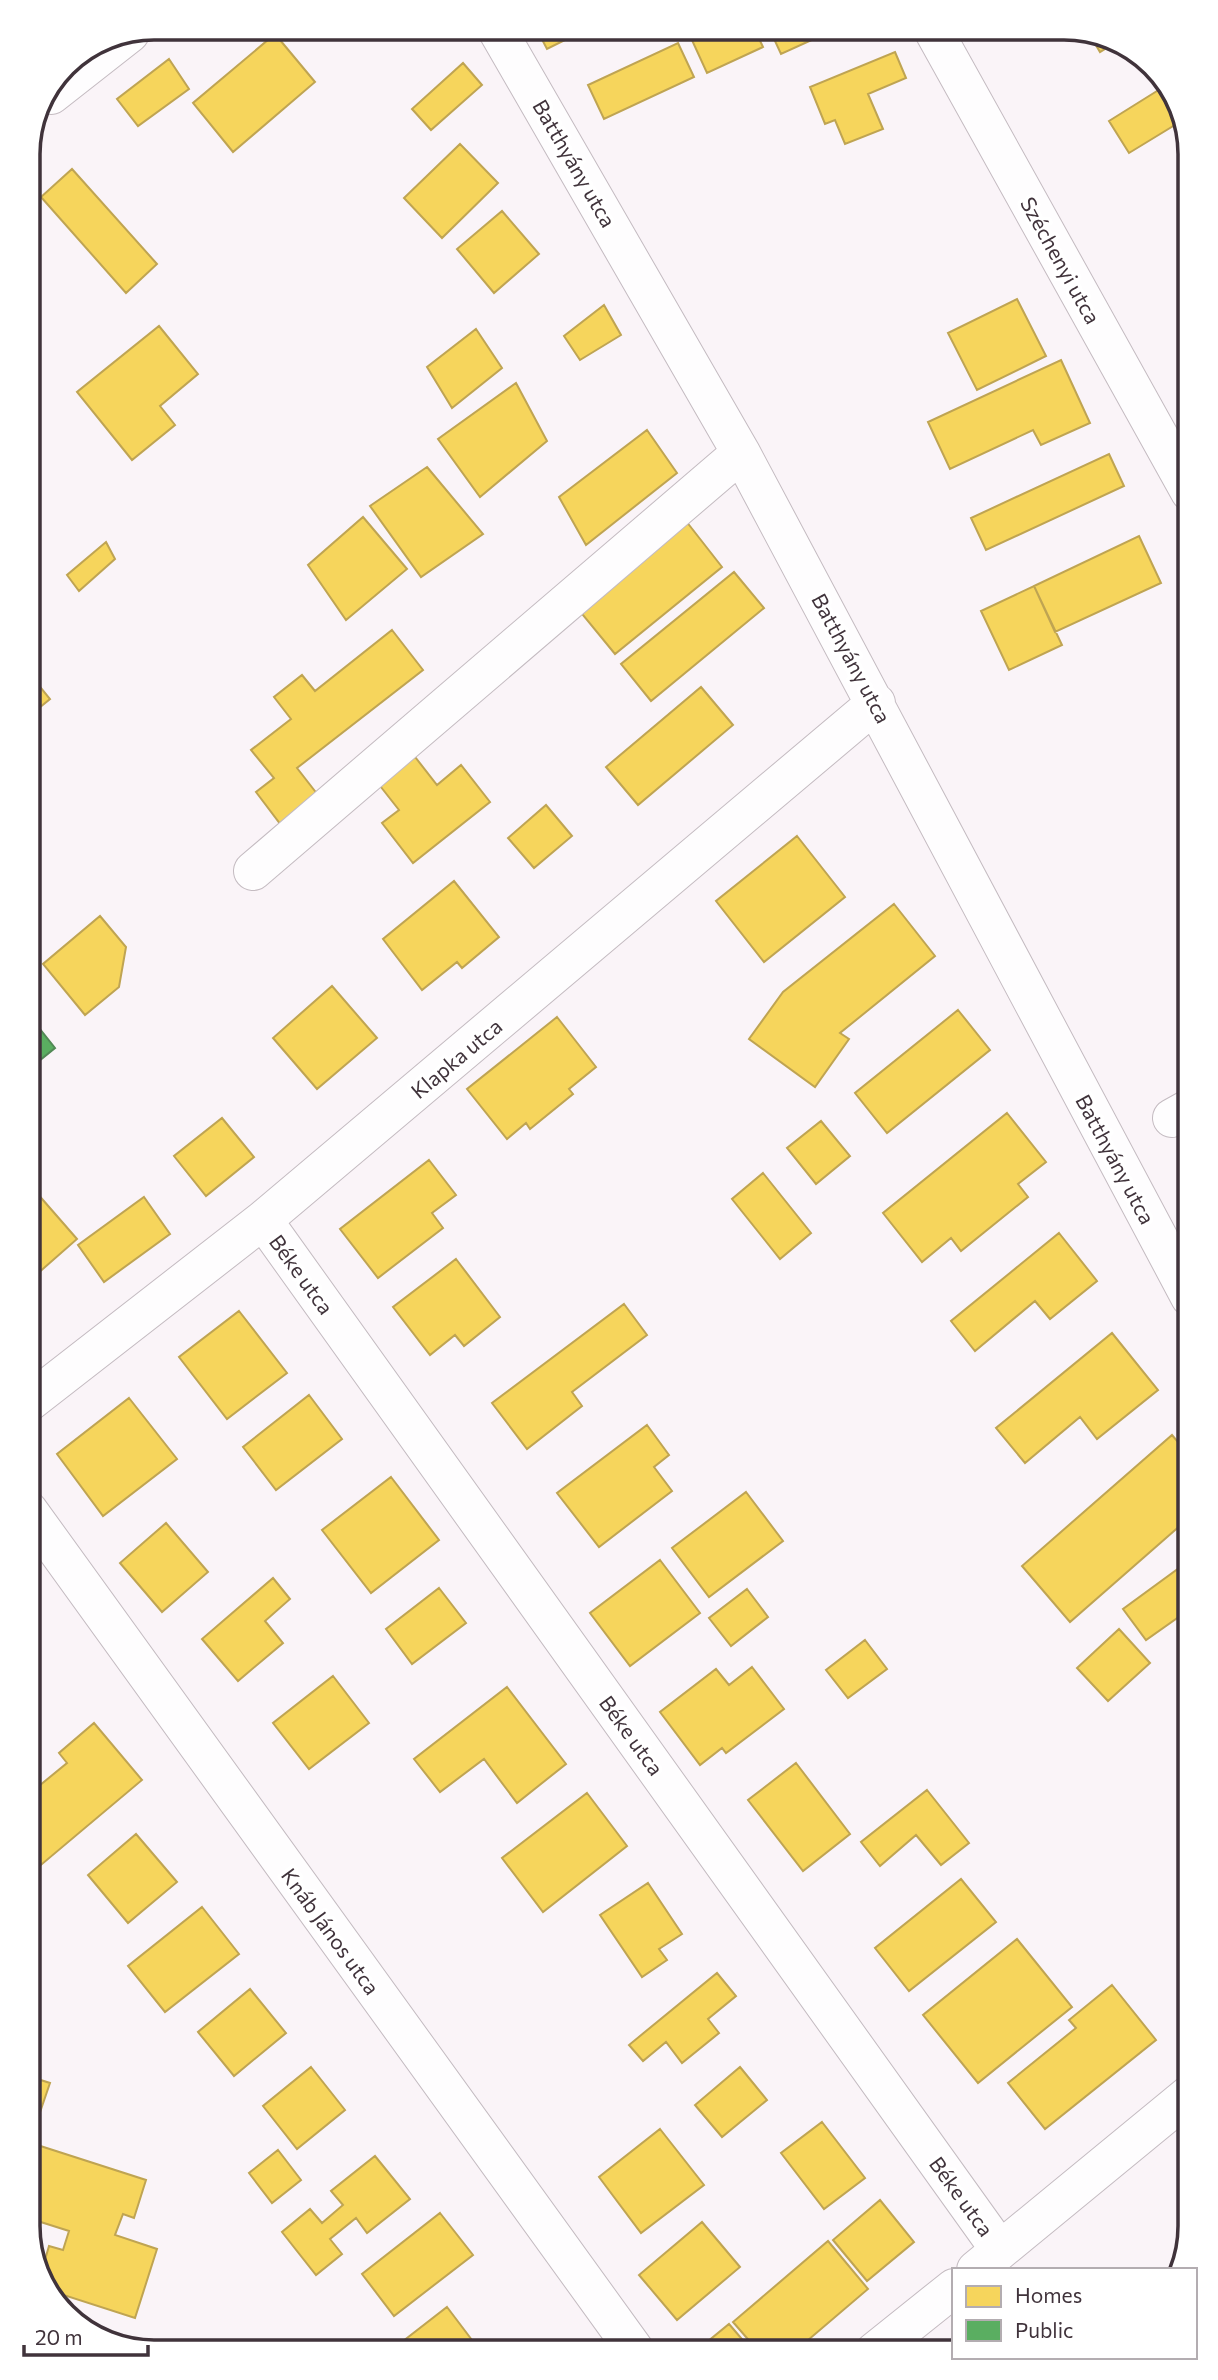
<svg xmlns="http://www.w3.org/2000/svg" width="1218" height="2380" viewBox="0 0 1218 2380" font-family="Commissioner,sans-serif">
<rect width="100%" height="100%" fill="#faf4f8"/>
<path fill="#f6d55c" stroke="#bfa452" stroke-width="2" d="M 370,28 L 391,28 L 379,38 Z
M 536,28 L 589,28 L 547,49 Z
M 712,28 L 754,28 L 763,47 L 707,73 L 691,38 Z
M 769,28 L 838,28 L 781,54 Z
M 275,34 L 315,82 L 233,152 L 193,103 Z
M 1090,35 L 1113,44 L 1100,52 Z
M 678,43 L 694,77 L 604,119 L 588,85 Z
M 895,52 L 906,78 L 868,94 L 883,129 L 845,144 L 835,120 L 825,124 L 810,87 Z
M 169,59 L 189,89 L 138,126 L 117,99 Z
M 463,63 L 482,85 L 431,130 L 412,109 Z
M 1165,86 L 1181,106 L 1183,120 L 1129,153 L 1109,121 Z
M 460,144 L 498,183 L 442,238 L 404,198 Z
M 72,169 L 157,264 L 126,293 L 41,197 Z
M 502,211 L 539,254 L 494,293 L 457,249 Z
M 1017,299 L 1046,356 L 977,390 L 948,333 Z
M 604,305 L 621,335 L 580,360 L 564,336 Z
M 159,326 L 198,374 L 160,406 L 175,425 L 132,460 L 77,392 Z
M 476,329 L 502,368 L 452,408 L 427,367 Z
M 1061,360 L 1090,423 L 1041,445 L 1033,430 L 950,469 L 928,422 Z
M 516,383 L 547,441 L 480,497 L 438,439 Z
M 647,430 L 677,473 L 586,545 L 559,497 Z
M 1109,454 L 1124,486 L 986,550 L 971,518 Z
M 427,467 L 483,534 L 421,577 L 370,506 Z
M 363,517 L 407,569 L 346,620 L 308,565 Z
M 686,521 L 722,567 L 615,654 L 578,609 Z
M 1139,536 L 1161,583 L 1055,632 L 1034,586 Z
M 106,542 L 115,559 L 79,591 L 67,575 Z
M 734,572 L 764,608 L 651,701 L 621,664 Z
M 1034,586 L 1062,645 L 1009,670 L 981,611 Z
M 392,630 L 423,670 L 297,768 L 318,795 L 281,825 L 256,792 L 274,778 L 251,750 L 291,719 L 274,697 L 302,675 L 315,691 Z
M 28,672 L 50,699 L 28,717 Z
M 701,687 L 733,725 L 638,805 L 606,767 Z
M 412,753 L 437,785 L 461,765 L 490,802 L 413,863 L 382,823 L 399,810 L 377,782 Z
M 546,805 L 572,836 L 534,868 L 508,838 Z
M 797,836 L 845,897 L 764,962 L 716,901 Z
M 454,881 L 499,937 L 462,968 L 457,962 L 422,990 L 383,939 Z
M 894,904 L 935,956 L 840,1033 L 849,1039 L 815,1087 L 749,1039 L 783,992 Z
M 100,916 L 126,947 L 119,987 L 85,1015 L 43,964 Z
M 332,986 L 377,1038 L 317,1089 L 273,1038 Z
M 958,1010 L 990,1050 L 887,1133 L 855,1093 Z
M 557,1017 L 596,1067 L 569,1089 L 573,1094 L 530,1129 L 526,1123 L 507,1139 L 467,1089 Z
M 1007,1113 L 1046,1162 L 1018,1184 L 1028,1197 L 961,1251 L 951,1238 L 922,1262 L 883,1213 Z
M 222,1118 L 254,1157 L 206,1196 L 174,1156 Z
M 821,1121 L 850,1156 L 816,1184 L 787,1148 Z
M 429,1160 L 456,1195 L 432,1213 L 443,1228 L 378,1278 L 340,1229 Z
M 763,1173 L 811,1233 L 780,1259 L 732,1199 Z
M 36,1192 L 77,1239 L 28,1282 L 28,1199 Z
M 144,1197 L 170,1234 L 104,1282 L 78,1245 Z
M 1059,1233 L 1097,1281 L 1050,1319 L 1035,1301 L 975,1351 L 951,1321 Z
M 456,1259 L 500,1317 L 464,1346 L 455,1335 L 430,1355 L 393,1307 Z
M 624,1304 L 647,1335 L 572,1392 L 582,1406 L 527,1449 L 492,1403 Z
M 239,1311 L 287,1373 L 227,1419 L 179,1357 Z
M 1112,1333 L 1158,1390 L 1097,1439 L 1080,1417 L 1025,1463 L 996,1428 Z
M 309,1395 L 342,1439 L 276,1490 L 243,1447 Z
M 129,1398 L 177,1459 L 103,1516 L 57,1454 Z
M 647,1425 L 669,1455 L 654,1467 L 672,1491 L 599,1547 L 557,1493 Z
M 1172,1435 L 1190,1456 L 1190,1517 L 1070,1622 L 1022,1566 Z
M 391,1477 L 439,1540 L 371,1593 L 322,1530 Z
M 746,1492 L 783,1541 L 709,1597 L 672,1548 Z
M 166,1523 L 208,1572 L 162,1612 L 120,1563 Z
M 660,1560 L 700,1613 L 630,1666 L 590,1613 Z
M 1190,1560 L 1190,1609 L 1146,1640 L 1123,1609 Z
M 273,1578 L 290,1599 L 265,1621 L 283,1643 L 238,1681 L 202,1639 Z
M 439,1588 L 466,1623 L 412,1664 L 386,1629 Z
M 747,1589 L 768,1617 L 731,1646 L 709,1618 Z
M 1119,1629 L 1150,1663 L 1108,1701 L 1077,1668 Z
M 865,1640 L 887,1669 L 848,1698 L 826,1670 Z
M 752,1667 L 784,1709 L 726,1753 L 722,1748 L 700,1765 L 660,1712 L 716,1669 L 729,1685 Z
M 333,1676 L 369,1723 L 309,1769 L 273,1723 Z
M 507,1687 L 566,1764 L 517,1803 L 484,1759 L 440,1792 L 414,1759 Z
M 1190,1688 L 1190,1706 L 1181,1695 Z
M 94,1723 L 142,1780 L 29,1875 L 28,1795 L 67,1763 L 59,1753 Z
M 796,1763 L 850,1834 L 803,1871 L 748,1800 Z
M 927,1790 L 969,1843 L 941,1865 L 916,1835 L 880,1866 L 861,1842 Z
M 587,1793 L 627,1846 L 543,1912 L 502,1858 Z
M 136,1834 L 177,1882 L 128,1923 L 88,1875 Z
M 961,1879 L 996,1922 L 909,1991 L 875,1948 Z
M 648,1883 L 682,1934 L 659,1949 L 667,1960 L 642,1977 L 600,1915 Z
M 202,1907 L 239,1954 L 165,2012 L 128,1966 Z
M 1017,1939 L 1072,2007 L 978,2083 L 923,2015 Z
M 717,1973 L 736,1996 L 708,2019 L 719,2033 L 682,2063 L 666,2042 L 643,2061 L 629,2045 Z
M 1112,1985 L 1156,2040 L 1045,2129 L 1008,2083 L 1076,2028 L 1069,2020 Z
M 250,1989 L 286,2033 L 234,2076 L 198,2032 Z
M 311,2067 L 345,2110 L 297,2149 L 263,2106 Z
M 740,2067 L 767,2100 L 722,2137 L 695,2105 Z
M 28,2076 L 50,2083 L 37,2121 L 30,2119 L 28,2125 Z
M 822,2122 L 865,2178 L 824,2209 L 781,2153 Z
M 660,2129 L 704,2185 L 641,2233 L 599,2177 Z
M 28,2142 L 146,2180 L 134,2218 L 123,2214 L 115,2235 L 157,2249 L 135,2318 L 51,2291 L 40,2277 L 49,2246 L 63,2250 L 69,2231 L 28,2218 Z
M 278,2150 L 301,2180 L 272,2203 L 249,2173 Z
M 375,2156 L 410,2199 L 367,2233 L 356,2218 L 330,2239 L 342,2254 L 316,2275 L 282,2232 L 310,2209 L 322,2223 L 343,2205 L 331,2191 Z
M 880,2200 L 914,2242 L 867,2281 L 833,2240 Z
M 440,2213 L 473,2255 L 394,2316 L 362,2274 Z
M 702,2222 L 740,2267 L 677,2320 L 639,2275 Z
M 828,2241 L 868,2289 L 794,2352 L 759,2352 L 733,2322 Z
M 447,2307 L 481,2352 L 389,2352 Z
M 729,2324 L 753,2352 L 705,2352 L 701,2347 Z"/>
<path fill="#5aae61" stroke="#528956" stroke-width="2" d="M 28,1014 L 55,1048 L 28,1070 Z"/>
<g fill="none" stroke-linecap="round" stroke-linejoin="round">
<defs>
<path id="minor" d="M 496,28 L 741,453 L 1190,1297
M 932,28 L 1190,492
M 51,95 L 130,33
M 253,871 L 741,453
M 1172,1118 L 1190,1108
M 263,1220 L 1000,2250
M 28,1403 L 263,1220 L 876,703
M 28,1510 L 636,2352
M 976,2270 L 1190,2094
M 874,2352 L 954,2288"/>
</defs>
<use href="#minor" stroke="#c4bbc1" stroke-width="40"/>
<use href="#minor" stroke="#fefdfe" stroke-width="38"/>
</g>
<g text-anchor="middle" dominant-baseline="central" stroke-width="7" stroke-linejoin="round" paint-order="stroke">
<g font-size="21" fill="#40333b" stroke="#fff">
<text transform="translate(575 163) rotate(60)">Batthyány utca</text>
<text transform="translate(1061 260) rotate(61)">Széchenyi utca</text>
<text transform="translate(852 658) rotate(62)">Batthyány utca</text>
<text transform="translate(456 1058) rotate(-40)">Klapka utca</text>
<text transform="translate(1116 1159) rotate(62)">Batthyány utca</text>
<text transform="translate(302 1274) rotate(54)">Béke utca</text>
<text transform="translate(632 1735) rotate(54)">Béke utca</text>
<text transform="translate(331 1931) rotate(54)">Knáb János utca</text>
<text transform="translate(962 2196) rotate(54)">Béke utca</text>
</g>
</g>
<path d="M0 0H1218V2380H0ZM154 40H1064A114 114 0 0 1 1178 154V2226A114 114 0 0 1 1064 2340H154A114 114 0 0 1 40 2226V154A114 114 0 0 1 154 40Z" fill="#fff" fill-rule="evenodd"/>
<path fill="none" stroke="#40333b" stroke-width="3.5" d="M154 40H1064A114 114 0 0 1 1178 154V2226A114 114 0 0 1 1064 2340H154A114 114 0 0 1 40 2226V154A114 114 0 0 1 154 40Z"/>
<rect x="952" y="2268" width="245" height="91" fill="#ffffff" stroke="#b3adb1" stroke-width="2"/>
<rect x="966" y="2286" width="35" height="21" fill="#f6d55c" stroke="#b3adb1" stroke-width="2"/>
<text x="1015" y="2303" font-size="21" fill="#40333b">Homes</text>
<rect x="966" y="2320" width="35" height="21" fill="#5aae61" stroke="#b3adb1" stroke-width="2"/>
<text x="1015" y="2338" font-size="21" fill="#40333b">Public</text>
<path d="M24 2345v10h124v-10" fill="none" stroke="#40333b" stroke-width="3.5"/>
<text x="35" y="2345" font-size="21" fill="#40333b" stroke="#ffffff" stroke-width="5" paint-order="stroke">20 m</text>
</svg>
